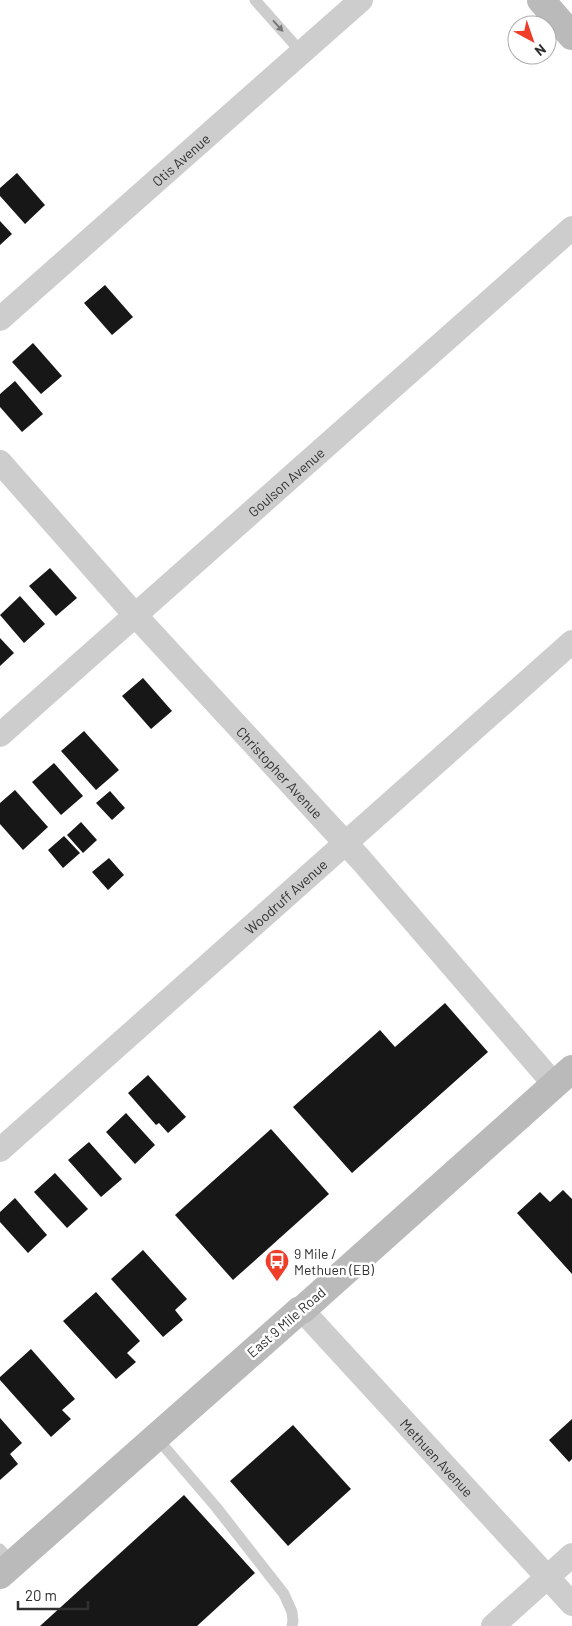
<svg xmlns="http://www.w3.org/2000/svg" width="572" height="1626" viewBox="0 0 572 1626" font-family="Barlow,sans-serif">
<rect width="100%" height="100%" fill="#fff"/>
<path fill="#171717" d="M 17,173 L 45,205 L 25,224 L 0,196 L 0,188 Z
M 0,221 L 12,234 L 0,245 Z
M 105,285 L 133,317 L 112,335 L 84,303 Z
M 33,343 L 62,376 L 41,394 L 12,362 Z
M 15,381 L 43,414 L 22,432 L 0,407 L 0,394 Z
M 50,568 L 77,598 L 56,616 L 29,586 Z
M 20,596 L 45,624 L 24,643 L 0,615 Z
M 0,638 L 14,653 L 0,666 Z
M 143,678 L 172,711 L 151,729 L 122,696 Z
M 84,731 L 119,770 L 96,790 L 61,751 Z
M 54,763 L 83,796 L 61,815 L 32,782 Z
M 15,790 L 48,827 L 23,850 L 0,824 L 0,803 Z
M 110,791 L 125,808 L 112,820 L 96,803 Z
M 81,822 L 97,840 L 83,853 L 67,835 Z
M 64,836 L 80,853 L 63,868 L 48,850 Z
M 109,858 L 124,875 L 108,890 L 92,872 Z
M 445,1003 L 488,1052 L 352,1173 L 293,1107 L 380,1030 L 395,1047 Z
M 148,1075 L 186,1117 L 168,1133 L 159,1123 L 156,1125 L 128,1093 Z
M 126,1113 L 155,1145 L 135,1164 L 106,1132 Z
M 271,1129 L 329,1194 L 233,1280 L 175,1215 Z
M 89,1142 L 122,1179 L 101,1197 L 68,1160 Z
M 55,1173 L 88,1209 L 67,1228 L 34,1192 Z
M 563,1190 L 572,1199 L 572,1274 L 517,1213 L 540,1192 L 550,1202 Z
M 15,1198 L 47,1235 L 28,1253 L 0,1222 L 0,1212 Z
M 143,1250 L 187,1299 L 175,1310 L 183,1320 L 163,1337 L 111,1279 Z
M 96,1292 L 140,1341 L 127,1353 L 136,1362 L 116,1379 L 63,1321 Z
M 31,1349 L 75,1399 L 62,1410 L 71,1419 L 51,1437 L 0,1380 L 0,1377 Z
M 0,1418 L 22,1443 L 10,1454 L 18,1464 L 0,1480 Z
M 572,1419 L 572,1459 L 569,1462 L 549,1440 Z
M 293,1425 L 351,1489 L 288,1546 L 230,1481 Z
M 184,1495 L 255,1573 L 197,1626 L 40,1626 Z"/>
<g fill="none" stroke-linecap="round" stroke-linejoin="round">
<path stroke="#cdcdcd" stroke-width="11" d="M 255,0 L 302,53
M 156,1437 L 216,1507 L 284,1594 L 292,1612 L 293,1621 L 292,1626
M 0,1549 L 13,1564"/>
<g stroke="#cdcdcd" stroke-width="24">
<path id="s1" d="M 0,319 L 361,0"/>
<path id="s2" d="M 0,462 L 135,615 L 362,861 L 554,1084"/>
<path id="s3" d="M 0,735 L 572,228"/>
<path id="s4" d="M 0,1150 L 572,642"/>
<path id="s5" d="M 302,1310 L 572,1604"/>
<path d="M 493,1626 L 572,1555"/>
</g>
<path stroke="#bababa" stroke-width="28" d="M 541,0 L 572,36
M 0,1575 L 300,1310 L 302,1310 L 572,1069"/>
</g>
<defs><path id="oneway-solid" d="M-6-.8H1V-3.2L6.5 0L1 3.2V.8H-6Z" transform="scale(1.25)"/></defs>
<use fill="#777" href="#oneway-solid" transform="translate(278 26) rotate(48)"/>
<defs>
<symbol id="bus-pin" viewBox="-11 -11 22 30"><path d="M0 17L-7.5 6A9.5 9.5 0 1 1 7.5 6Z" fill="#ef3d29" stroke="#fff"/><path d="M-5-6H5V4H4V6H2V4H-2V6H-4V4H-5ZM-3.5-4V0h7V-4ZM-3.5 1.2v1.5H-2V1.2ZM2 1.2v1.5H3.5V1.2Z" fill="#fff"/></symbol>
</defs>
<g fill-rule="evenodd">
<use href="#bus-pin" x="263" y="1247" width="28" height="38"/>
</g>
<g text-anchor="middle" dominant-baseline="central" stroke-width="5" stroke-linejoin="round" paint-order="stroke">
<g font-size="14" fill="#303030" stroke="#fff">
<text stroke="none"><textPath href="#s1" startOffset="241">Otis Avenue</textPath></text>
<text stroke="none"><textPath href="#s3" startOffset="382">Goulson Avenue</textPath></text>
<text stroke="none"><textPath href="#s2" startOffset="418">Christopher Avenue</textPath></text>
<text stroke="none"><textPath href="#s4" startOffset="382">Woodruff Avenue</textPath></text>
<text transform="translate(286 1322) rotate(-41)">East 9 Mile Road</text>
<text stroke="none"><textPath href="#s5" startOffset="200">Methuen Avenue</textPath></text>
</g>
<g font-size="14" fill="#303030" stroke="#fff" text-anchor="start">
<text x="294" y="1253">9 Mile /<tspan x="294" dy="16">Methuen (EB)</tspan></text>
</g>
</g>
<g transform="translate(532 40) rotate(140)"><circle r="24" fill="#ffffff" stroke="#acacac"/>
<path d="M0-4L9 19L0 12L-9 19Z" fill="#ef3d29"/>
<text y="-8" font-size="14" font-weight="bold" text-anchor="middle" fill="#303030">N</text>
</g>
<path d="M18 1601v8h70v-8" fill="none" stroke="#303030" stroke-width="2.5"/>
<text x="25" y="1601" font-size="15" fill="#303030" stroke="#ffffff" stroke-width="4" paint-order="stroke">20 m</text>
</svg>
